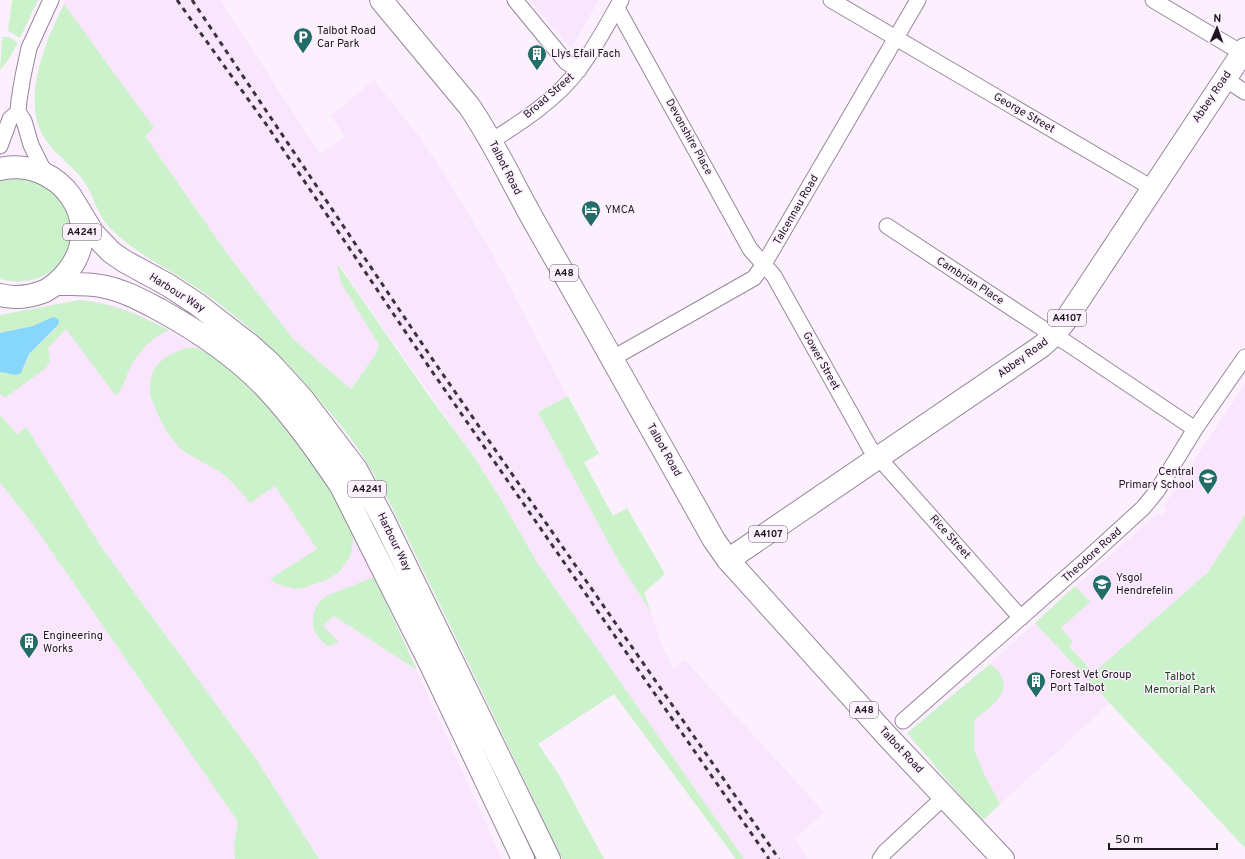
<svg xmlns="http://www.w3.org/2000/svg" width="1245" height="859" viewBox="0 0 1245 859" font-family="Overpass,sans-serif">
<rect width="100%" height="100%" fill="#fcf0fe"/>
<path fill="#f9e5fd" d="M 65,0 L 155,0 L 162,9 L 155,0 L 220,0 L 320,154 L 345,137 L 331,116 L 374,80 L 418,135 L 443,172 L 491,251 L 567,396 L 538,412 L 619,562 L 651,612 L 661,642 L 673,669 L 685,660 L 824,812 L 795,839 L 808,859 L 744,859 L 538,564 L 496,491 L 470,451 L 338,263 L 338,271 L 349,297 L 377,341 L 379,349 L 376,354 L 351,389 L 293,339 L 226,252 L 145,136 L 153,128 L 64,4 Z
M 530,0 L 599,0 L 571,48 Z
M 79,300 L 97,302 L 119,307 L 138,314 L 213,355 L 353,530 L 502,859 L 319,859 L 257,760 L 104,551 L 26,427 L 17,434 L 0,415 L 0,315 Z
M 1245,384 L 1245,515 L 1208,572 L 1097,670 L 1092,670 L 1042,616 L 1158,513 L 1162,516 L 1167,510 L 1163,507 Z
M 0,483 L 32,523 L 238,822 L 234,844 L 235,859 L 0,859 Z
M 1035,623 L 1110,703 L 983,820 L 964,800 L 907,733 L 990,664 Z"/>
<path fill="#ccf2cb" d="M 12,0 L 38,0 L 20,38 L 8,31 Z
M 64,4 L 154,128 L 145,136 L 226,252 L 293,339 L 351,389 L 376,354 L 379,345 L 341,283 L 338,271 L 337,263 L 429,396 L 470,451 L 496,491 L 538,564 L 744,859 L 736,859 L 614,694 L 538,744 L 558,773 L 604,859 L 562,859 C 521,774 481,688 439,603 C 416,557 394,507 367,463 C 353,439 334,417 316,396 C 282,356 243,319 200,290 C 171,270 138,255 113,231 C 97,217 94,194 81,177 C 67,161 49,150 40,130 C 24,91 47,38 64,4 Z
M 2,37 L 9,37 L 18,43 L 7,62 L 0,70 Z
M 34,177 C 42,183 53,188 59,194 C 63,198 65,206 67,211 C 68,214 70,218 72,222 C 73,227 71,233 71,237 C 67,272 31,288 0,279 L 0,179 Z
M 79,300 C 115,304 137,314 169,330 C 152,337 140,350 131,366 C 126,374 124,391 115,395 L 66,329 L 48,348 L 50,359 L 47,367 L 5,398 L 0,394 L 0,372 L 16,375 L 24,368 L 29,354 L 55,329 L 53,317 L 33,326 L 0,333 L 0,315 Z
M 187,348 L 196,348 L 213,355 L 250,385 L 320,467 L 353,530 L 353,542 L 350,557 L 339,572 L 327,580 L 303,588 L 295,589 L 279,585 L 270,579 L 317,549 L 275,486 L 250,503 L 234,484 L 222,473 L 183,451 C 171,440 162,425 156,410 C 154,404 150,397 150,390 C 149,365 166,354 187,348 Z
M 568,396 L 599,454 L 584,462 L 613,516 L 627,508 L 665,574 L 644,593 L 651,612 L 619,562 L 538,412 Z
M 0,415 L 17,434 L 26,427 L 104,551 L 257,760 L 319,859 L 235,859 L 234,844 L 238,822 L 32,523 L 0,483 Z
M 1245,515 L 1245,848 L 1035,623 L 1075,586 L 1090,602 L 1061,628 L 1073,642 L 1069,646 L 1091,670 L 1097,670 L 1208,572 Z
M 374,577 L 417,670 L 334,616 L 323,626 L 338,641 L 335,644 L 329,646 C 308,636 308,609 326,596 Z
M 990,664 C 994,667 999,671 1001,675 C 1011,695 987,710 974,720 L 974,749 L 985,776 L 1000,804 L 983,820 L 964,800 L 907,733 Z"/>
<path fill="#87d7fc" d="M 53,317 L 58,319 L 59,321 L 58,325 L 29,354 L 21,373 L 16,375 L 0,372 L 0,333 L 33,326 Z"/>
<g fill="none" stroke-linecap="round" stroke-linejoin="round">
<defs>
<path id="street" d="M 515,0 L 566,62 L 579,70
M 831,0 L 1152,188
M 1153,0 L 1242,53
M 617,8 L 750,249 L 774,276 L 870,448 L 1021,618
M 1225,79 L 1245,92
M 491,141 C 522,122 558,98 579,69 C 595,48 608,23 621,0
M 0,146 L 10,119 L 18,112
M 49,175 L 42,167 L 31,145 L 24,121 L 18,112 L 19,100 L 23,76 L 29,48 L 51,0
M 887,226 L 1042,328 L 1067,343 L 1195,429
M 613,358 L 754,278 L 764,264 L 918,0
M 903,721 L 1085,561 L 1143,508 L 1157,491 L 1195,429 L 1245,357
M 880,859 L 885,852 L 944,797"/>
<path id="primary" d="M 381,0 L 469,106 C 496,145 515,189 539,230 C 598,333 656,437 714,540 L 728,560 L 887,736 L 1003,859
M 0,169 C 60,156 107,222 68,271 C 61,280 54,286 45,291 C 30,297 15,299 0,295
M 76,205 L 93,233 L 111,252 L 124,261 L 168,285 L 197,304 L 250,345 L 270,363 L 302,398 L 356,469 L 384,521 L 549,859
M 56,284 C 71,284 86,283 101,286 C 123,290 141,300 160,310 C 198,331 237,357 267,389 C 295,419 318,452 341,486 L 430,663 L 523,859
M 728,560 L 1042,346 L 1054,335 L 1065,321 L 1245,49"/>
</defs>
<use href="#street" stroke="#98869c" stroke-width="17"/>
<use href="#primary" stroke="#98869c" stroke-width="24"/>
<use href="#street" stroke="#fff" stroke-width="15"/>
<use href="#primary" stroke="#fff" stroke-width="22"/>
<path stroke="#3b333c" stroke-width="3" stroke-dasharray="5 5" stroke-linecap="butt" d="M 177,0 L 268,127 L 429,367 L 769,859
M 192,0 L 435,363 L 779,859"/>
</g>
<defs>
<symbol id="parking-pin" viewBox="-11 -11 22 30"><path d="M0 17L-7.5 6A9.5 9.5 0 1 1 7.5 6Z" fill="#236d68" stroke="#fcf0fe"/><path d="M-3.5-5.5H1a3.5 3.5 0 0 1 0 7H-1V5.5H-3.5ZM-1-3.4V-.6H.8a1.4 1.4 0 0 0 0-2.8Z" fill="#fff"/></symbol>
<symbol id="building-pin" viewBox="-11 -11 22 30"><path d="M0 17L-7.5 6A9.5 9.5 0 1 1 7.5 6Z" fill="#236d68" stroke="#fcf0fe"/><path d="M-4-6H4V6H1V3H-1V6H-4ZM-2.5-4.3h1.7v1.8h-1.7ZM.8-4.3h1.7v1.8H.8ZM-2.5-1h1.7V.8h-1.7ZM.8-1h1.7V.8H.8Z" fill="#fff"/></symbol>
<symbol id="hotel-pin" viewBox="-11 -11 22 30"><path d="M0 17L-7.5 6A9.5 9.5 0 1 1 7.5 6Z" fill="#236d68" stroke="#fcf0fe"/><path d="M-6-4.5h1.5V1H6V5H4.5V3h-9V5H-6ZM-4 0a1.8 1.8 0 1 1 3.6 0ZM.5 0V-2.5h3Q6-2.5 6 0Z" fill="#fff"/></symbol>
<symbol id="school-pin" viewBox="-11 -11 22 30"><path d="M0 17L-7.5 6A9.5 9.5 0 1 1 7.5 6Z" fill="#236d68" stroke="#fcf0fe"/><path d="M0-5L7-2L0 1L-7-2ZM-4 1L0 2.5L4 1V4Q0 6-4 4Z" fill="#fff"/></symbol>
</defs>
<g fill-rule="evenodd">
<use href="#parking-pin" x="292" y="26" width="22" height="30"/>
<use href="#building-pin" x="526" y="43" width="22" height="30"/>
<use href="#hotel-pin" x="580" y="199" width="22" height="30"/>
<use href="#school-pin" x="1197" y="467" width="22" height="30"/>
<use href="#school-pin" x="1091" y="573" width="22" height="30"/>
<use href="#building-pin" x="18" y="631" width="22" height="30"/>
<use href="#building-pin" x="1025" y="670" width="22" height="30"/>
</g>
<g text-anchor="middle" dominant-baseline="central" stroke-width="3" stroke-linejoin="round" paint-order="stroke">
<g fill="#fcf0fe" stroke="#605761" stroke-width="1">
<rect x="63" y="224" width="38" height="16" rx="3"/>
<rect x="550" y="265" width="28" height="16" rx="3"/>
<rect x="1048" y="310" width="38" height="16" rx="3"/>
<rect x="348" y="481" width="38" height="16" rx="3"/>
<rect x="749" y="526" width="38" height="16" rx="3"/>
<rect x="850" y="702" width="28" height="16" rx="3"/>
</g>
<g font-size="10" font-weight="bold" fill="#1d161e">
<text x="82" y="232">A4241</text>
<text x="564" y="273">A48</text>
<text x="1067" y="318">A4107</text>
<text x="367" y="489">A4241</text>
<text x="768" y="534">A4107</text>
<text x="864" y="710">A48</text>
</g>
<g font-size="11" fill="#1d161e" stroke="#fcf0fe" text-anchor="start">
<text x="317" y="31">Talbot Road<tspan x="317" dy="13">Car Park</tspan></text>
<text x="551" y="54">Llys Efail Fach</text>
<text x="605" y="210">YMCA</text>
<text x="1194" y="472" text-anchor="end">Central<tspan x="1194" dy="13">Primary School</tspan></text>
<text x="1116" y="578">Ysgol<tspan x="1116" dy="13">Hendrefelin</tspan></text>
<text x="43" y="636">Engineering<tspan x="43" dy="13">Works</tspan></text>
<text x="1050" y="675">Forest Vet Group<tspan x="1050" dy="13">Port Talbot</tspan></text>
</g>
<g font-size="11" fill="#1d161e" stroke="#fcf0fe">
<text transform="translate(549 96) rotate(-41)">Broad Street</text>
<text transform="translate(1212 97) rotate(-56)">Abbey Road</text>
<text transform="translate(1024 113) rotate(30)">George Street</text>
<text transform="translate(689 137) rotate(61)">Devonshire Place</text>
<text transform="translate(505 168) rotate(63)">Talbot Road</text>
<text transform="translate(796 210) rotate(-60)">Talcennau Road</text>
<text transform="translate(970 281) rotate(33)">Cambrian Place</text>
<text transform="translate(177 293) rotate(32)">Harbour Way</text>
<text transform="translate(1023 358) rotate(-36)">Abbey Road</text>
<text transform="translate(821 361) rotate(61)">Gower Street</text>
<text transform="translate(664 450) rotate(61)">Talbot Road</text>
<text transform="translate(950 537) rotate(48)">Rice Street</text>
<text transform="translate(394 542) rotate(64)">Harbour Way</text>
<text transform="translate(1092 555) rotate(-42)">Theodore Road</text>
<text transform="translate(901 750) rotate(47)">Talbot Road</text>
</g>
<g font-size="11" fill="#124915" stroke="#fcf0fe">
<text x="1180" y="677">Talbot<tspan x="1180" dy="13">Memorial Park</tspan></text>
</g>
</g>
<g transform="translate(1217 28) rotate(2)" stroke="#fcf0fe" stroke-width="3" paint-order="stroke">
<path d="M0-3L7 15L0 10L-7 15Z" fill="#1d161e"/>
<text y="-6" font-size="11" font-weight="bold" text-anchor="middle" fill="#1d161e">N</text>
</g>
<path d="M1109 843v6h108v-6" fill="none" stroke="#1d161e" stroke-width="2"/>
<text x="1115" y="843" font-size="12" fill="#1d161e" stroke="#fcf0fe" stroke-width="3" paint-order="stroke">50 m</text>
</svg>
